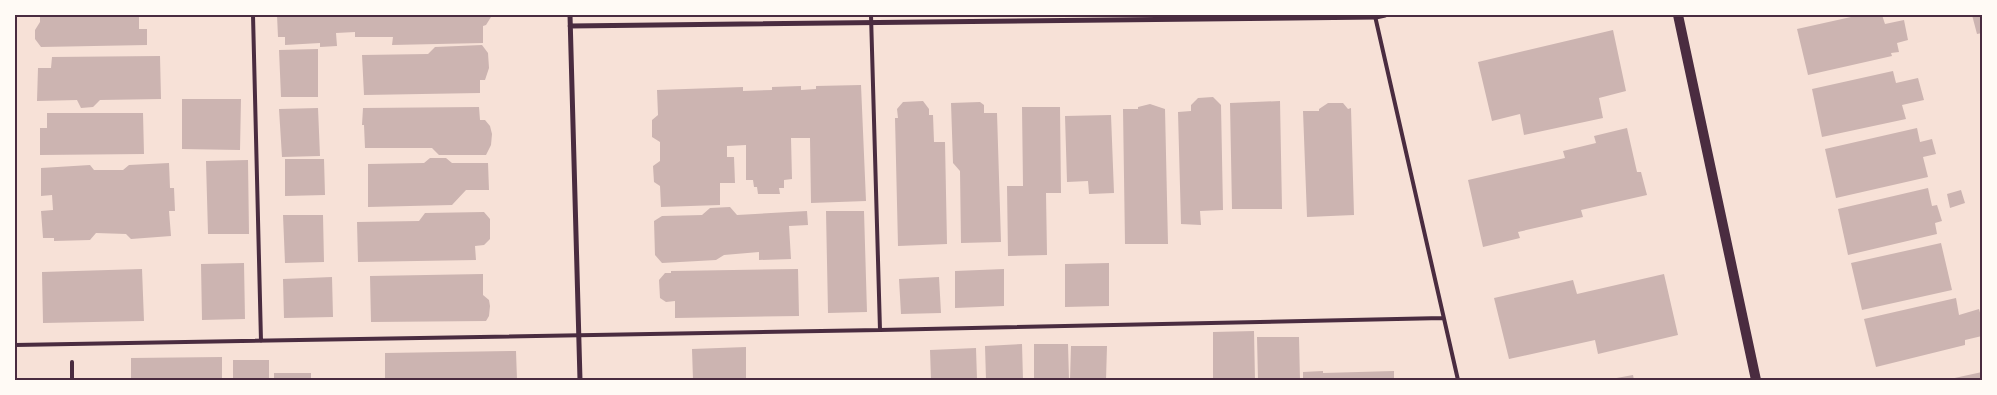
<svg xmlns="http://www.w3.org/2000/svg" width="1997" height="395" viewBox="0 0 1997 395" font-family="Mulish,sans-serif">
<rect width="100%" height="100%" fill="#f7e1d7"/>
<path fill="#ccb4b1" d="M 40,15 L 139,15 L 139,29 L 147,29 L 147,45 L 41,47 L 35,39 L 35,30 L 40,22 Z
M 277,15 L 491,15 L 491,17 L 486,25 L 483,26 L 483,43 L 392,45 L 393,37 L 355,37 L 355,32 L 336,33 L 337,46 L 320,47 L 320,43 L 285,45 L 285,37 L 278,37 Z
M 1860,15 L 1882,15 L 1885,24 L 1904,20 L 1908,40 L 1897,43 L 1899,52 L 1891,53 L 1892,56 L 1808,75 L 1797,29 Z
M 1972,15 L 1982,15 L 1982,33 L 1977,34 Z
M 1613,30 L 1626,91 L 1599,98 L 1603,118 L 1524,135 L 1520,114 L 1492,121 L 1478,62 Z
M 482,45 L 488,53 L 489,68 L 485,80 L 480,80 L 480,93 L 364,95 L 362,55 L 428,54 L 435,47 Z
M 318,49 L 318,97 L 281,97 L 279,50 Z
M 160,56 L 161,99 L 100,100 L 93,107 L 81,108 L 77,100 L 37,101 L 38,68 L 51,68 L 52,57 Z
M 1893,71 L 1896,83 L 1918,78 L 1924,100 L 1902,105 L 1906,119 L 1822,137 L 1812,89 Z
M 861,85 L 866,201 L 811,203 L 810,138 L 791,138 L 792,179 L 784,180 L 784,188 L 779,188 L 780,194 L 758,194 L 757,187 L 754,187 L 753,180 L 746,180 L 746,145 L 727,146 L 727,157 L 734,157 L 735,183 L 720,183 L 720,205 L 661,207 L 660,186 L 654,182 L 653,166 L 660,161 L 660,142 L 652,137 L 652,120 L 658,115 L 657,90 L 743,87 L 743,91 L 772,90 L 772,87 L 801,86 L 801,90 L 816,89 L 816,86 Z
M 1213,97 L 1221,105 L 1223,210 L 1200,211 L 1201,225 L 1181,224 L 1178,112 L 1191,111 L 1191,105 L 1198,98 Z
M 182,99 L 241,99 L 240,150 L 182,149 Z
M 923,101 L 929,109 L 929,115 L 933,115 L 934,142 L 945,142 L 947,244 L 898,246 L 895,118 L 898,118 L 897,109 L 903,102 Z
M 1280,101 L 1282,209 L 1232,209 L 1230,103 Z
M 980,102 L 984,105 L 984,113 L 997,113 L 1001,242 L 961,243 L 960,171 L 953,163 L 951,103 Z
M 1328,103 L 1343,103 L 1348,109 L 1351,108 L 1354,215 L 1307,217 L 1303,111 L 1319,111 L 1319,109 Z
M 1150,104 L 1165,109 L 1168,244 L 1125,244 L 1123,109 L 1138,109 L 1138,107 Z
M 479,107 L 480,120 L 485,120 L 490,126 L 492,134 L 491,145 L 486,155 L 439,155 L 432,148 L 365,148 L 364,125 L 362,125 L 363,108 Z
M 1022,107 L 1060,107 L 1061,193 L 1046,193 L 1047,255 L 1008,256 L 1007,186 L 1023,186 Z
M 318,108 L 320,156 L 282,157 L 279,109 Z
M 47,113 L 143,113 L 144,154 L 40,155 L 40,128 L 47,128 Z
M 1111,115 L 1114,193 L 1089,194 L 1088,181 L 1067,182 L 1065,116 Z
M 1627,128 L 1637,172 L 1641,172 L 1647,195 L 1581,210 L 1583,217 L 1518,232 L 1520,238 L 1483,247 L 1468,180 L 1565,158 L 1563,151 L 1596,143 L 1594,136 Z
M 1917,128 L 1920,142 L 1932,139 L 1936,154 L 1923,157 L 1928,177 L 1836,198 L 1825,149 Z
M 430,158 L 446,158 L 452,163 L 488,163 L 489,190 L 466,190 L 452,205 L 368,207 L 368,164 L 424,163 Z
M 285,159 L 324,159 L 325,195 L 285,196 Z
M 248,160 L 249,234 L 208,234 L 206,161 Z
M 169,163 L 170,188 L 174,188 L 175,211 L 169,211 L 171,236 L 131,239 L 126,234 L 96,233 L 90,240 L 54,241 L 54,238 L 43,238 L 41,211 L 53,210 L 52,195 L 41,196 L 41,168 L 90,165 L 94,170 L 123,170 L 129,165 Z
M 1928,188 L 1932,206 L 1937,205 L 1942,221 L 1935,223 L 1937,234 L 1848,255 L 1838,209 Z
M 1961,190 L 1965,203 L 1950,208 L 1947,194 Z
M 730,207 L 737,215 L 807,211 L 808,225 L 789,226 L 791,259 L 759,260 L 759,252 L 724,255 L 716,260 L 662,263 L 655,255 L 654,221 L 662,216 L 702,215 L 710,208 Z
M 826,211 L 864,211 L 867,312 L 828,313 Z
M 484,212 L 490,219 L 490,239 L 484,245 L 475,246 L 476,260 L 358,262 L 357,222 L 419,221 L 425,213 Z
M 283,215 L 323,215 L 324,262 L 285,263 Z
M 1941,243 L 1952,290 L 1862,310 L 1851,263 Z
M 244,263 L 245,319 L 202,320 L 201,264 Z
M 1109,263 L 1109,306 L 1065,307 L 1065,264 Z
M 142,269 L 144,321 L 43,323 L 42,272 Z
M 798,269 L 799,316 L 675,318 L 675,301 L 666,302 L 660,298 L 659,280 L 665,273 L 671,273 L 671,271 Z
M 1004,269 L 1004,306 L 955,308 L 955,271 Z
M 483,274 L 483,295 L 489,300 L 490,306 L 489,316 L 486,321 L 371,322 L 370,276 Z
M 1664,274 L 1678,335 L 1598,354 L 1595,340 L 1509,359 L 1494,298 L 1573,280 L 1577,294 Z
M 332,277 L 333,317 L 284,318 L 283,279 Z
M 939,277 L 941,313 L 901,314 L 899,279 Z
M 1956,298 L 1959,315 L 1979,309 L 1982,320 L 1982,336 L 1965,340 L 1965,345 L 1876,367 L 1864,319 Z
M 1254,331 L 1255,380 L 1213,380 L 1213,332 Z
M 1257,337 L 1299,337 L 1300,380 L 1258,380 Z
M 1022,344 L 1023,380 L 986,380 L 985,346 Z
M 1034,344 L 1068,344 L 1069,380 L 1034,380 Z
M 1071,346 L 1107,346 L 1106,380 L 1070,380 Z
M 746,347 L 746,380 L 693,380 L 692,349 Z
M 976,348 L 977,380 L 931,380 L 930,350 Z
M 516,351 L 517,380 L 385,380 L 385,353 Z
M 222,357 L 222,380 L 131,380 L 131,358 Z
M 233,360 L 269,360 L 269,380 L 233,380 Z
M 1323,371 L 1323,373 L 1394,371 L 1394,380 L 1303,380 L 1303,372 Z
M 1982,372 L 1982,380 L 1950,380 L 1950,379 Z
M 274,373 L 311,373 L 311,380 L 274,380 Z
M 1633,375 L 1634,380 L 1611,380 L 1611,379 Z"/>
<g fill="none" stroke-linecap="round" stroke-linejoin="round">
<path stroke="#4a2c40" stroke-width="4" d="M 253,15 L 261,341
M 871,15 L 880,330
M 1375,16 L 1458,380
M 15,345 L 880,330 L 1443,318
M 72,362 L 72,380"/>
<path stroke="#4a2c40" stroke-width="5" d="M 570,15 L 580,380
M 570,26 L 1376,17 L 1385,15"/>
<path stroke="#4a2c40" stroke-width="10" d="M 1678,15 L 1756,380"/>
</g>
<rect width="1997" height="395" fill="none" stroke="#fffaf5" stroke-width="32"/>
<rect x="16" y="16" width="1965" height="363" fill="none" stroke="#4a2c40" stroke-width="2"/>
</svg>
